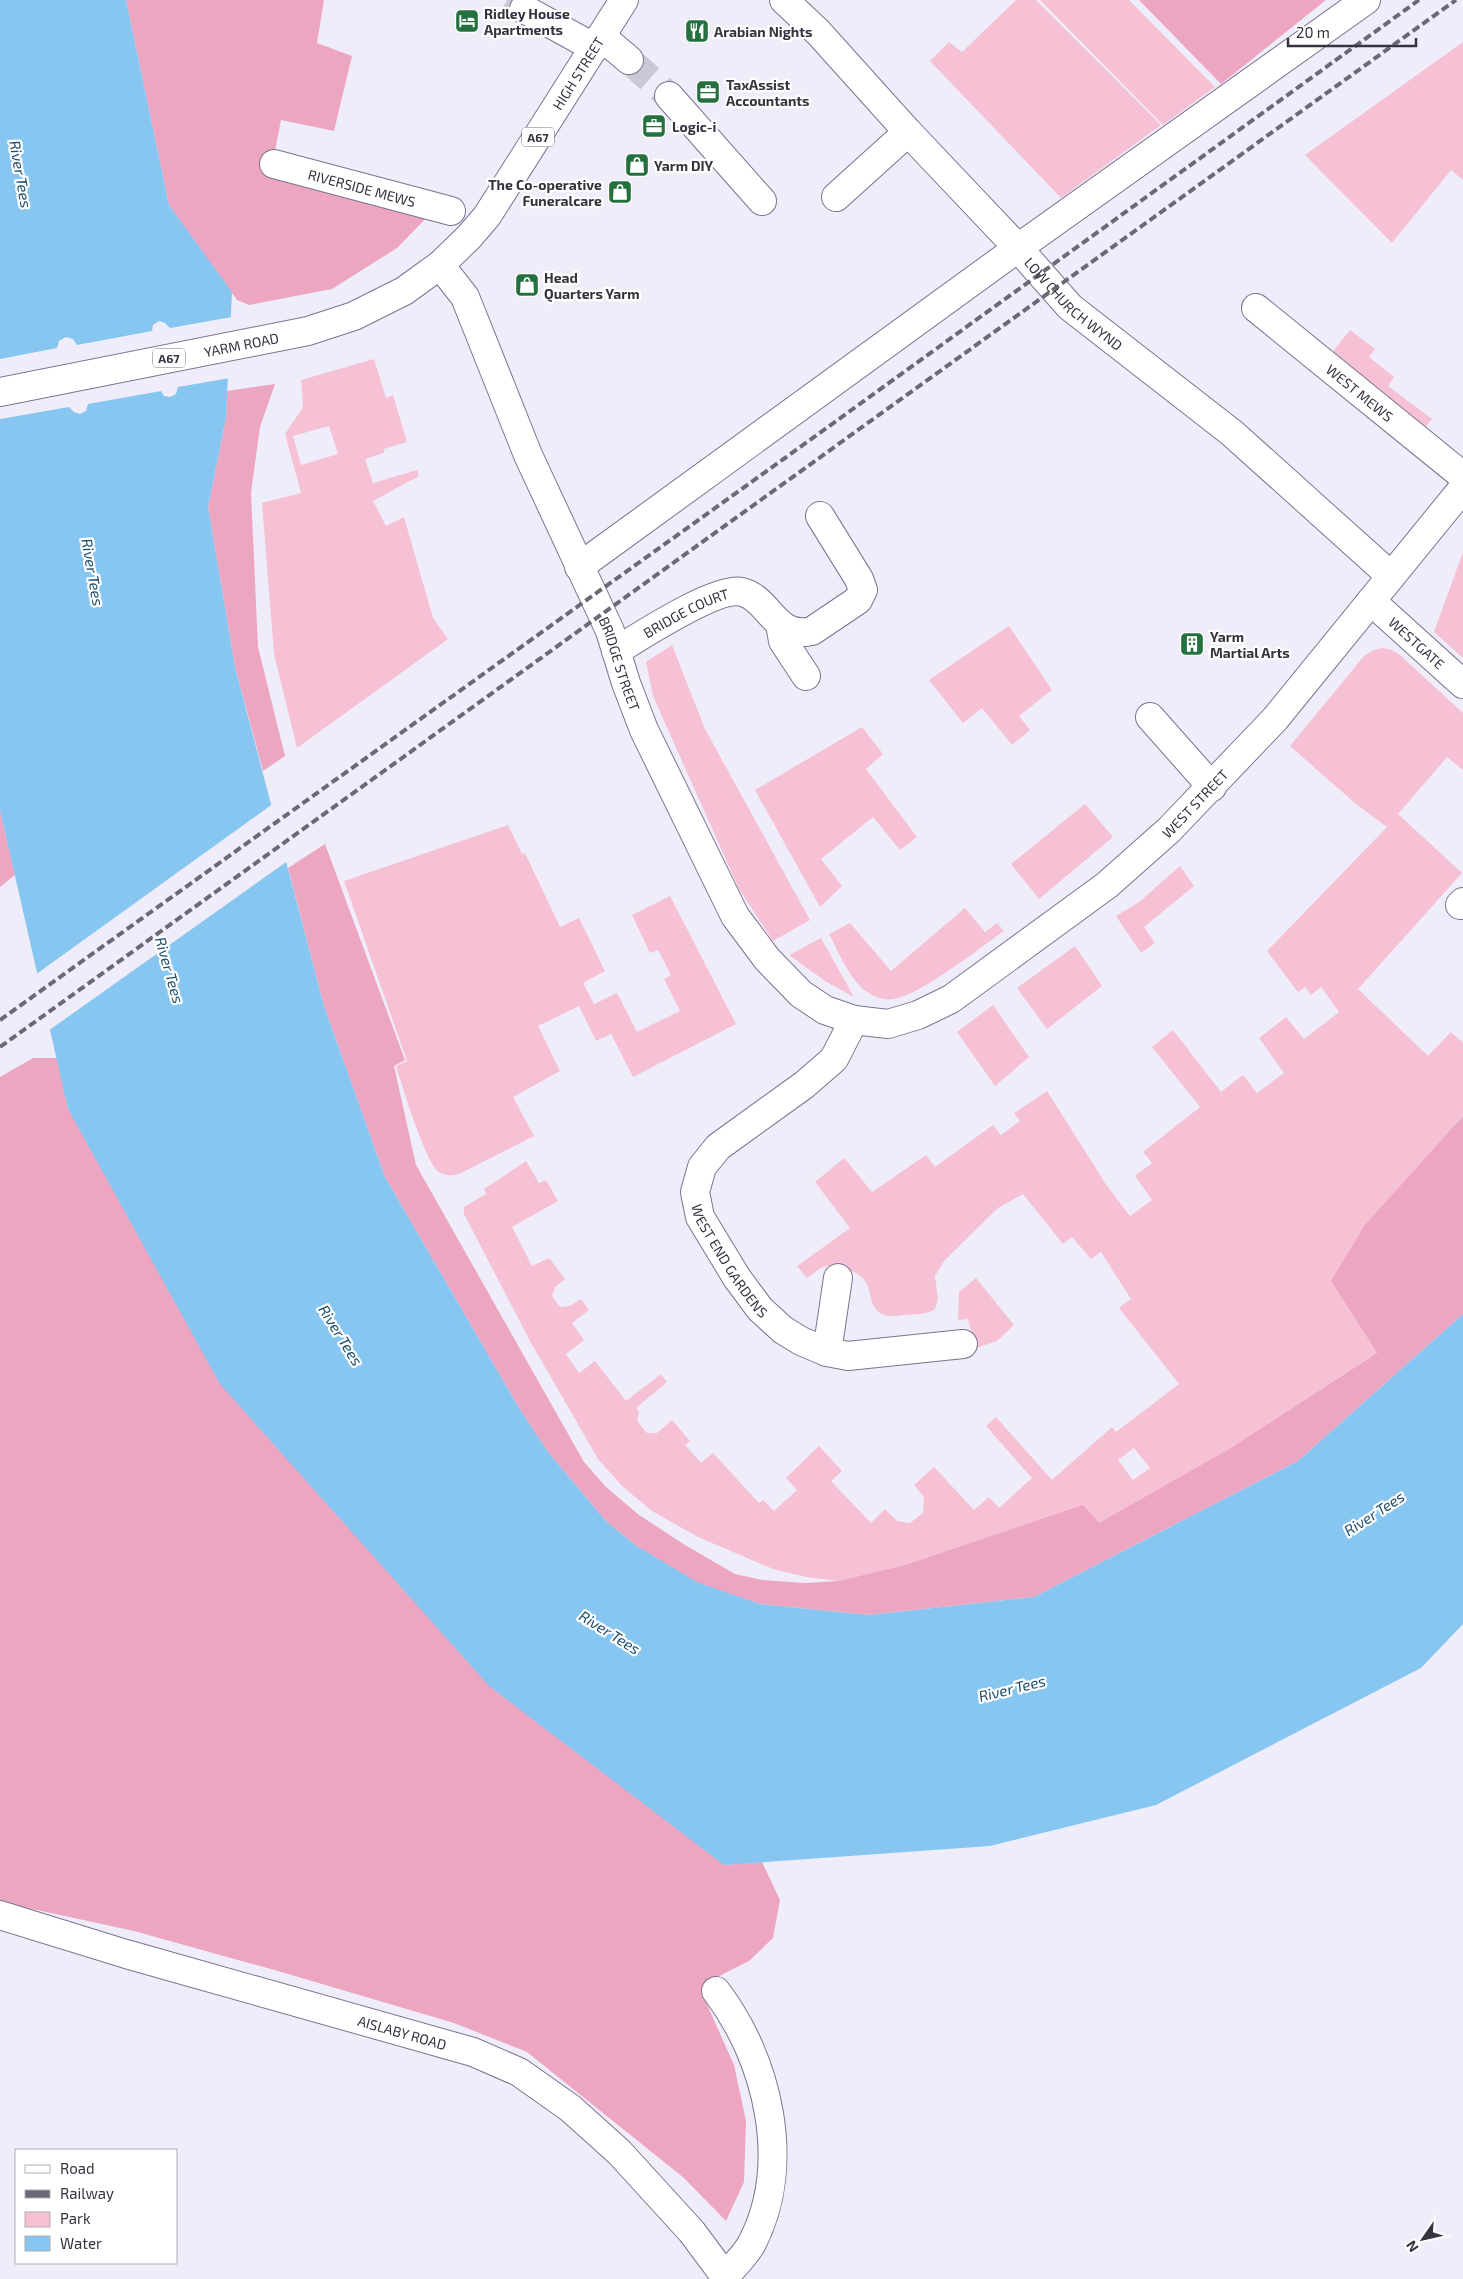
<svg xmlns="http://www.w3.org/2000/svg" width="1463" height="2279" viewBox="0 0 1463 2279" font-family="'Exo 2',sans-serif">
<rect width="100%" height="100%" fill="#f0edfa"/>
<path fill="#f6c1d4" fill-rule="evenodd" d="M 1016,0 L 1036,0 L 1161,125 L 1061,198 L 930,61 L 949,42 L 962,52 Z
M 1040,0 L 1129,0 L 1215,87 L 1163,125 Z
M 1463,42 L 1463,180 L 1451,170 L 1392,243 L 1305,155 Z
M 1350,330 L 1375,349 L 1369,357 L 1394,377 L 1388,386 L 1432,419 L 1425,428 L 1330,355 Z
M 374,359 L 386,398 L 393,395 L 407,442 L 384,449 L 384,453 L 365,459 L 373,483 L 417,470 L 419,476 L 373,501 L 386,526 L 404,517 L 433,618 L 448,639 L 297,748 L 274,654 L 262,503 L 301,493 L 285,434 L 303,407 L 301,380 ZM 329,426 L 338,454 L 301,465 L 293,436 Z
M 1463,552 L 1463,658 L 1434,632 Z
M 1009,626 L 1052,690 L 1019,716 L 1030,730 L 1012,745 L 982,708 L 963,723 L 929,680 Z
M 672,645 L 705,729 L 810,920 L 773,941 L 739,889 L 653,696 L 646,662 Z
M 1382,648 L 1392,650 L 1400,655 L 1463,713 L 1463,770 L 1447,757 L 1398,814 L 1462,873 L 1358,989 L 1428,1056 L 1451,1032 L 1463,1043 L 1463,1115 L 1331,1281 L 1377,1353 L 1229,1449 L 1099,1524 L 996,1535 L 905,1565 L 838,1581 L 806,1577 L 773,1569 L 698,1537 L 652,1511 L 623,1487 L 598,1459 L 530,1341 L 464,1214 L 464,1207 L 486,1194 L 484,1189 L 526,1161 L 539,1183 L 546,1180 L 558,1201 L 512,1227 L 532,1266 L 549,1258 L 565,1279 L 555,1287 L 552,1296 L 560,1307 L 570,1306 L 581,1299 L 589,1310 L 572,1323 L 584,1340 L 566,1354 L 579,1373 L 595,1361 L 626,1401 L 661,1374 L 667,1382 L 636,1408 L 639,1411 L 637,1421 L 647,1433 L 657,1433 L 672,1420 L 690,1441 L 685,1445 L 701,1463 L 713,1453 L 759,1503 L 763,1500 L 774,1511 L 797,1490 L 786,1478 L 819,1446 L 842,1471 L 831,1481 L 871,1523 L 885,1509 L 897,1521 L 910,1523 L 923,1513 L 924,1497 L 914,1485 L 934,1467 L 974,1510 L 989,1497 L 999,1508 L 1032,1478 L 986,1426 L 996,1417 L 1052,1480 L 1112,1427 L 1116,1432 L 1179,1384 L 1119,1308 L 1131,1299 L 1101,1252 L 1091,1259 L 1072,1237 L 1063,1244 L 1023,1194 L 998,1208 L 944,1261 L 935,1276 L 938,1299 L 935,1309 C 926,1315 916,1314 905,1315 C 897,1316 886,1318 879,1312 C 869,1305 872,1291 865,1281 C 858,1271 836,1263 823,1267 C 818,1269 812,1275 807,1278 L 797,1266 L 850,1228 L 815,1182 L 844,1158 L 872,1192 L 926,1155 L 935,1167 L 993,1125 L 1001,1135 L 1020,1121 L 1014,1113 L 1047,1091 L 1107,1186 L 1130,1216 L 1152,1200 L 1135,1176 L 1152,1163 L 1143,1152 L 1200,1107 L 1152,1047 L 1173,1030 L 1221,1092 L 1243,1075 L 1257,1093 L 1284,1073 L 1259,1038 L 1286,1017 L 1304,1039 L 1339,1012 L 1321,987 L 1311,995 L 1305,987 L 1298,992 L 1267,951 L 1387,827 L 1356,804 L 1290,746 L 1364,656 L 1374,650 ZM 1134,1448 L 1150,1468 L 1133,1480 L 1118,1460 Z
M 862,727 L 883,754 L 866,769 L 917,837 L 900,850 L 873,817 L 821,859 L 842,886 L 820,907 L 755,790 Z
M 1085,804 L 1113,837 L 1039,899 L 1011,864 Z
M 508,825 L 522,854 L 525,853 L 560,927 L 579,918 L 605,971 L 583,983 L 594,1004 L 617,993 L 637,1032 L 680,1011 L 664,979 L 671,975 L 658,950 L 650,953 L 632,915 L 670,896 L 736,1024 L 633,1077 L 611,1034 L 596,1041 L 579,1006 L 538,1026 L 560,1071 L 513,1097 L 534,1136 L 459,1174 C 453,1176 446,1176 440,1173 C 426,1165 402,1085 396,1066 L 407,1061 L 344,881 Z
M 1180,866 L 1194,886 L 1144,927 L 1155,943 L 1141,953 L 1116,916 L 1139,902 Z
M 965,908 L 985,932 L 997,923 L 1004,931 C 981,947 918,997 893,999 C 883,1001 872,996 864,990 C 848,976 839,953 829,934 L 850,923 L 891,971 Z
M 821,938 L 854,997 L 825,981 L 789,955 Z
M 1075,946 L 1102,986 L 1047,1029 L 1017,988 Z
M 993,1005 L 1029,1057 L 995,1086 L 957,1032 Z
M 976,1278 L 1014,1325 L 997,1341 L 976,1348 L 968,1319 L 958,1320 L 959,1292 Z"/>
<path fill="#eda6c1" d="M 126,0 L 324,0 L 317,43 L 352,56 L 334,131 L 281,120 L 272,166 L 432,212 L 397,248 L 332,289 L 249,305 L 237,300 L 169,205 Z
M 1139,0 L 1326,0 L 1221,84 Z
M 275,384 L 260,427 L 251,493 L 258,647 L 285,756 L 263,771 L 235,667 L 208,507 L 226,418 L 227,391 Z
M 0,810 L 15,875 L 0,887 Z
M 325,844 L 405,1060 L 394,1066 L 416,1165 L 584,1462 L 606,1487 L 639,1515 L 685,1545 L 735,1574 L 762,1580 L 805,1583 L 838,1581 L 905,1565 L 1083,1505 L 1099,1523 L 1229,1449 L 1377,1353 L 1331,1281 L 1365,1225 L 1463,1116 L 1463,1314 L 1298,1461 L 1034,1597 L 869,1615 L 760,1604 L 697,1583 L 635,1545 L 605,1520 L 548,1452 L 519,1408 L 385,1177 L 324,1006 L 288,868 Z
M 33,1058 L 57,1058 L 68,1109 L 724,1865 L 762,1862 L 780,1900 L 773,1938 L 749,1961 L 723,1974 L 702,1989 L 705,2000 L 734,2065 L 746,2121 L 744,2182 L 726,2221 L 684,2178 L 527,2052 L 454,2023 L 278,1971 L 134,1931 L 0,1902 L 0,1077 Z"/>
<path fill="#87c6f1" d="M 0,0 L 126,0 L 169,205 L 232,292 L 226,418 L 208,507 L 235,667 L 324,1006 L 385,1177 L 519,1408 L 548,1452 L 605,1520 L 635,1545 L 697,1582 L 760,1604 L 869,1615 L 1034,1597 L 1298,1461 L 1463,1314 L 1463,1624 L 1421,1668 L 1156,1805 L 990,1846 L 724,1865 L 489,1686 L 220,1384 L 68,1109 L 0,810 Z"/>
<path fill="#f0edfa" d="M 234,310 L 230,378 L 178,387 L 176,394 L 170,397 L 164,396 L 161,391 L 88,404 L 86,411 L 80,414 L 74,412 L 69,407 L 0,419 L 0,359 L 57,348 L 59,341 L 66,337 L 73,339 L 77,345 L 152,331 L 153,325 L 159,321 L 165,323 L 170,328 L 232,317 Z
M 274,803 L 289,860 L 48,1031 L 35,975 Z"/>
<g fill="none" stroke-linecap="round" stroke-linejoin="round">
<path stroke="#cbc8d5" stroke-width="28" stroke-dasharray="28 14" stroke-linecap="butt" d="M 507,0 L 524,9
M 629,60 L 669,96"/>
<defs>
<g id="minor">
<path id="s1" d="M 784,0 L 818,32 L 908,132 L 1018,248 L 1070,307 L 1232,433 L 1391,576"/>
<path d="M 524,9 L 595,48"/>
<path d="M 602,37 L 629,60"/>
<path d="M 669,96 L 762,201"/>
<path id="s2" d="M 274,164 L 451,211"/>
<path d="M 836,197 L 908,132"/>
<path id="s3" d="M 440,265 L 465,297 L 528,455 L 610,631 L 626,683 L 644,730 L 735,916 L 767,959 L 801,994 L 825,1010 L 854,1020 L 888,1024 L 918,1015 L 951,999 L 1107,885 L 1169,830 L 1275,719 L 1463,488"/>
<path id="s4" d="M 1256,308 L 1463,476"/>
<path d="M 579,567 L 1018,248 L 1366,0"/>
<path id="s5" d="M 1371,601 L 1463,684"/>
<path d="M 780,624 L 783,641 L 806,676"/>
<path id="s6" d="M 616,651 C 639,637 717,586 742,592 C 770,599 775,640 812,631 L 858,600 L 863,590 L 859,579 L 820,516"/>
<path d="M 1150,717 L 1212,787"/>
<path d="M 1460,905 L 1463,902"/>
<path id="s7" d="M 854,1020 L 834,1059 L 804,1085 L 718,1147 L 702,1167 L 695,1192 L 700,1217 L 737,1278 L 760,1309 L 783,1330 L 801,1341 L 827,1352 L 848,1356 L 963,1344"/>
<path d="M 827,1352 L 838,1278"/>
<path id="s8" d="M 0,1915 L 126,1954 L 473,2052 L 519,2072 L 570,2108 L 619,2152 L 692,2232 L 727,2279"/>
<path d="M 716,1991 C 768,2059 793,2164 752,2243 C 746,2255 734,2266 725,2276"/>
</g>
<g id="major">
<path id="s9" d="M 0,392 L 308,331 L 354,316 L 404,291 L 440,265 L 469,237 L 487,216 L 624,0"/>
</g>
</defs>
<use href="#minor" stroke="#7b7391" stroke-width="30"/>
<use href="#major" stroke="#7b7391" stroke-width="30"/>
<use href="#minor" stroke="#fff" stroke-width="28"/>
<use href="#major" stroke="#fff" stroke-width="28"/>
<path stroke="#6c6976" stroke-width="4" stroke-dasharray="8 4" stroke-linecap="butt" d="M 0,1020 L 785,458 L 1419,0
M 0,1047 L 1456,0"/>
</g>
<defs>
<symbol id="hotel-square" viewBox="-11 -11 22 22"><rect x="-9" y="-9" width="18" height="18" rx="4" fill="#24703f" stroke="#fff"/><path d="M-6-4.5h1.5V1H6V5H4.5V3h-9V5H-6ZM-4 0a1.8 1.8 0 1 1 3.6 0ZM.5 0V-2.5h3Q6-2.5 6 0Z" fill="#fff"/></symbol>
<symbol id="restaurant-square" viewBox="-11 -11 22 22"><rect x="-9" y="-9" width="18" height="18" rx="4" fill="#24703f" stroke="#fff"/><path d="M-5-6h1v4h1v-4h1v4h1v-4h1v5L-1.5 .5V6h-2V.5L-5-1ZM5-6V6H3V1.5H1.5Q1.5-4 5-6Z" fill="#fff"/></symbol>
<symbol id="office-square" viewBox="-11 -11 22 22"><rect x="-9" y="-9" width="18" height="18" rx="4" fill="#24703f" stroke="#fff"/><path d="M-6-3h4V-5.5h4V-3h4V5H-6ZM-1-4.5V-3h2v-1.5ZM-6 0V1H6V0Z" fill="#fff"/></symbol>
<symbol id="shop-square" viewBox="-11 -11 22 22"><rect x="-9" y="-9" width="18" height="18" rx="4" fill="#24703f" stroke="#fff"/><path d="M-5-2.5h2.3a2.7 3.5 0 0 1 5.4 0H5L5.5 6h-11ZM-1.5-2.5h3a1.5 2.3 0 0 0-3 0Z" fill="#fff"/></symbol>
<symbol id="building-square" viewBox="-11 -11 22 22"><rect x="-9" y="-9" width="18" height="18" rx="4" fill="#24703f" stroke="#fff"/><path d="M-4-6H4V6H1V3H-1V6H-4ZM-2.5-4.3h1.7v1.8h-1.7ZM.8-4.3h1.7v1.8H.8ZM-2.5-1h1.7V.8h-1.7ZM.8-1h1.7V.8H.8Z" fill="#fff"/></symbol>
</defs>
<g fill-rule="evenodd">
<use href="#hotel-square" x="453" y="7" width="28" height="28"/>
<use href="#restaurant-square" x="683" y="17" width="28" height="28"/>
<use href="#office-square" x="694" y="78" width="28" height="28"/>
<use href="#office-square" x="640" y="112" width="28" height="28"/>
<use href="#shop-square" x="623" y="151" width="28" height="28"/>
<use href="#shop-square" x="606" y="178" width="28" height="28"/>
<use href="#shop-square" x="513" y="271" width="28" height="28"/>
<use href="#building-square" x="1178" y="630" width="28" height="28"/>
</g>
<g text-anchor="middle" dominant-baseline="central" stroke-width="4.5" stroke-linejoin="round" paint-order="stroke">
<g fill="#fff" stroke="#727079" stroke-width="1">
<rect x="522" y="127.5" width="32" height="19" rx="4"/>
<rect x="153" y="348.5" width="32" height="19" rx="4"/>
</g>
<g font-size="12" font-weight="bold" fill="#363340">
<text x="538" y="137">A67</text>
<text x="169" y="358">A67</text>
</g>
<g font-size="14" font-weight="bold" fill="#363340" stroke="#fff" text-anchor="start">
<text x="484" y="13">Ridley House<tspan x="484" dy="16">Apartments</tspan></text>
<text x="714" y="31">Arabian Nights</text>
<text x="726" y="84">TaxAssist<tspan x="726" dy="16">Accountants</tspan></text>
<text x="672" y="126">Logic-i</text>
<text x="654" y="165">Yarm DIY</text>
<text x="602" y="184" text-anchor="end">The Co-operative<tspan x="602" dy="16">Funeralcare</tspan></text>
<text x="544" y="277">Head<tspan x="544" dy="16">Quarters Yarm</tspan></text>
<text x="1210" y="636">Yarm<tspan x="1210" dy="16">Martial Arts</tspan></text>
</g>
<g font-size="14" fill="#363340" stroke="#fff">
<text stroke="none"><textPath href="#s9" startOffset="700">HIGH STREET</textPath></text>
<text stroke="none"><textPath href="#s2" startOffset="91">RIVERSIDE MEWS</textPath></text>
<text stroke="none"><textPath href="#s1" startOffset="420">LOW CHURCH WYND</textPath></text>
<text stroke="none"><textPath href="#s9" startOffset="246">YARM ROAD</textPath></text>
<text stroke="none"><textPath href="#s4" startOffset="134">WEST MEWS</textPath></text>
<text stroke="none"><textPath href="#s6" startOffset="80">BRIDGE COURT</textPath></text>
<text stroke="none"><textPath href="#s5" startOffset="62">WESTGATE</textPath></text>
<text stroke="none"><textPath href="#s3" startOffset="439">BRIDGE STREET</textPath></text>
<text stroke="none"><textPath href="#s3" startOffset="1294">WEST STREET</textPath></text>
<text stroke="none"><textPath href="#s7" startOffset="319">WEST END GARDENS</textPath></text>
<text stroke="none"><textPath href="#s8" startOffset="419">AISLABY ROAD</textPath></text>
</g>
<g font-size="15" font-style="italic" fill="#1d4e6b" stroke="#fff">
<text transform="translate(21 174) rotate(80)">River Tees</text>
<text transform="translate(93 572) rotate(80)">River Tees</text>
<text transform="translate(170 970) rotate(74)">River Tees</text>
<text transform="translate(341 1335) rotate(58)">River Tees</text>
<text transform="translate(1374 1513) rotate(-33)">River Tees</text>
<text transform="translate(610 1632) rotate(32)">River Tees</text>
<text transform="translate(1012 1688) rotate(-14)">River Tees</text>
</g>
</g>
<rect x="15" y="2149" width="162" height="115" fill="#ffffff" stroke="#afadb3"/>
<rect x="25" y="2165" width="25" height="8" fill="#ffffff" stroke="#afadb3"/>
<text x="60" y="2174" font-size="15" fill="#363340">Road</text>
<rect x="25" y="2190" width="25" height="8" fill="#6c6976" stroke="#afadb3"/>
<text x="60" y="2199" font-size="15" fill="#363340">Railway</text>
<rect x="25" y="2212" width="25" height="15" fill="#f6c1d4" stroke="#afadb3"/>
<text x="60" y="2224" font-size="15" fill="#363340">Park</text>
<rect x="25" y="2236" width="25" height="15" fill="#87c6f1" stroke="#afadb3"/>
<text x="60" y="2249" font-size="15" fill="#363340">Water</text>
<g transform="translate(1423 2239) rotate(236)" stroke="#ffffff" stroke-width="4" paint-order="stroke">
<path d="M0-4L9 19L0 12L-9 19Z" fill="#363340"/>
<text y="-8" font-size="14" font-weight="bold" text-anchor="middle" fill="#363340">N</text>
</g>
<path d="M1288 38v8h128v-8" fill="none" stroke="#363340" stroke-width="2.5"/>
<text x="1296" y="38" font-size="15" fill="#363340" stroke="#ffffff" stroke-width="4" paint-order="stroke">20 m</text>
</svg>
